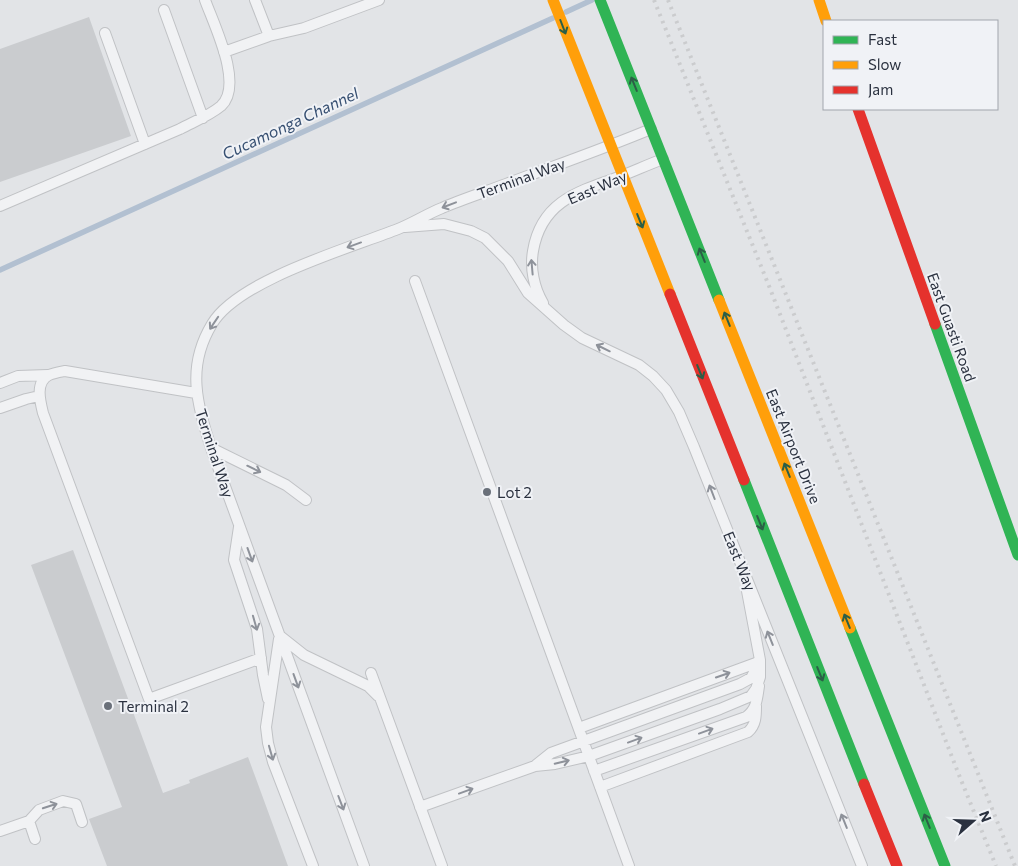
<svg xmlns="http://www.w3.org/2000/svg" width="1018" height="866" viewBox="0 0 1018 866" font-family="Commissioner,sans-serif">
<rect width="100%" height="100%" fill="#e2e4e7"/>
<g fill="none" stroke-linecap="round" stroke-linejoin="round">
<path stroke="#b2c0d1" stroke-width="5.5" d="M 566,12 L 592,0
M 0,270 L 553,18"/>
</g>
<path fill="#cacccf" d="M 89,17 L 131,136 L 0,182 L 0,49 Z
M 73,550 L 163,793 L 190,783 L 189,780 L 248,757 L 288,866 L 107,866 L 89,819 L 122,807 L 31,565 Z"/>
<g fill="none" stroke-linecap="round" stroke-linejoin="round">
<defs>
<path id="lane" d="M 255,0 L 269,36
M 164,10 L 203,118
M 105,33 L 145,144
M 224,52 L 269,36 L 304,28 L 379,0
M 0,206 L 180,129 C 193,122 209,116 221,106 C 244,85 214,25 205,0
M 405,227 L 444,224 L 471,231 L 485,238 L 508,261 L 528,293 L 564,325 L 582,338 L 639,365 L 653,376 L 666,390 L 679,412 L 694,447 L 862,866
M 415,281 L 629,866
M 543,303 C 534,288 530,268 533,251 C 541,203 576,192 616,178 C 632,172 647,165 663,159
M 0,383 L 18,376 L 48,375
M 196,393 L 65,371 C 60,372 54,373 49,375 C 35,382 40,401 43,413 L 149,699 L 261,658
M 0,408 L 26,399 L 39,396
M 211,448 L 286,485 L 306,500
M 239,527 L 234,560 L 257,629 L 263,675 L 268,699
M 280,636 L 304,655 L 368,686 L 378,696
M 279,639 L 266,727 L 268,743 L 273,762 L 313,866
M 371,673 L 442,866
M 579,728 L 756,663 L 760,660
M 536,765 L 551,753 L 740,684 L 751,678 L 759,663
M 594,771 L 746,717 C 757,709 757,699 759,686
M 600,787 L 748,732 C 756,725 756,716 756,706
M 420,807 L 535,766 L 555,764 L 589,756 L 720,709 L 751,696 L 756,689 L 760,677 L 760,660 L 747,591
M 0,831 L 29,821
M 35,839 L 29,821 L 39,810 L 63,801 L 76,804 L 82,822
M 364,866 L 211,448 C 197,403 186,367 212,324 C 238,280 350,248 398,229 C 413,223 427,214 442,208 C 463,199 485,192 506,184 C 554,166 603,149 651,129"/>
</defs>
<use href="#lane" stroke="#c0c2c5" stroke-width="12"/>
<use href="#lane" stroke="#f1f2f4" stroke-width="10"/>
<path stroke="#30b455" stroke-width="11" d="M 600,0 L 719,300
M 935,324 L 1018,555
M 744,480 L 864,784
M 850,628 L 945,866"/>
<path stroke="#ff9f0a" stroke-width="11" d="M 553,0 L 670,294
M 819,0 L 826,21
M 719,300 L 850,628"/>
<path stroke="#e5322d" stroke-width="11" d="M 858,109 L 935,324
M 670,294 L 744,480
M 864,784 L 897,866"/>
<path stroke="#cbccce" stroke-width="4" stroke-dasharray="2.5 5" stroke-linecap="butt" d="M 654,0 L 769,286 L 959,775 L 996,866
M 668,0 L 1015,866"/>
</g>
<defs><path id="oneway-shaft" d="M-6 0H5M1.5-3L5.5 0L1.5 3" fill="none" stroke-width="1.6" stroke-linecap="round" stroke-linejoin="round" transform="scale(1.25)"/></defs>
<g stroke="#2c5f47">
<use href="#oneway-shaft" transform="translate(563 27) rotate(69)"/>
<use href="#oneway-shaft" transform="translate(634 84) rotate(-112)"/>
<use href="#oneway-shaft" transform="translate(640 221) rotate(68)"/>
<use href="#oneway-shaft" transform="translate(702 255) rotate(-112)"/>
<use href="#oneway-shaft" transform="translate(727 319) rotate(-112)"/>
<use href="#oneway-shaft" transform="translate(700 372) rotate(68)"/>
<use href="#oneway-shaft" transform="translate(787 470) rotate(-112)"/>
<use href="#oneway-shaft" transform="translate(760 523) rotate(68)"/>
<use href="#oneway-shaft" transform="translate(847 621) rotate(-112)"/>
<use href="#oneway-shaft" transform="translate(820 674) rotate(68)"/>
<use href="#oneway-shaft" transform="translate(927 821) rotate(-112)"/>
</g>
<g stroke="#8e929a">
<use href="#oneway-shaft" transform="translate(449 205) rotate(159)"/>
<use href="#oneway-shaft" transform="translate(354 245) rotate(160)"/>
<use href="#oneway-shaft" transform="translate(532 267) rotate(-95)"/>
<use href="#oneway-shaft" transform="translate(214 323) rotate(124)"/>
<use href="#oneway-shaft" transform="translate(603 348) rotate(-154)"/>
<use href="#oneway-shaft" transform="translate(254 469) rotate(26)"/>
<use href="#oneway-shaft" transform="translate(712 492) rotate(-111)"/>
<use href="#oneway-shaft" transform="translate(250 555) rotate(70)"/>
<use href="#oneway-shaft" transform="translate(255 623) rotate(74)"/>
<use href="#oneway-shaft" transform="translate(770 638) rotate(-112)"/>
<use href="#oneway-shaft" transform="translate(723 675) rotate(-19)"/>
<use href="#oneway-shaft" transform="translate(296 681) rotate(70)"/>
<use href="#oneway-shaft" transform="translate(706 731) rotate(-20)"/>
<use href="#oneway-shaft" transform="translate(635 740) rotate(-20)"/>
<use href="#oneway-shaft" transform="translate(271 753) rotate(74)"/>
<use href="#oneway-shaft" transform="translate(562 762) rotate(-14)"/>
<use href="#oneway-shaft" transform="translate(466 791) rotate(-20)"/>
<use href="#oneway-shaft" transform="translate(341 803) rotate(69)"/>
<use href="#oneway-shaft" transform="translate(50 806) rotate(-18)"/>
<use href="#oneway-shaft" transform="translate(844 821) rotate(-112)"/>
</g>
<g fill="#6a707a" stroke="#f0f2f6" stroke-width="2">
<circle cx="487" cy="492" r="5"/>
<circle cx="108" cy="706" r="5"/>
</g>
<g text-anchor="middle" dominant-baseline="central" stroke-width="4" stroke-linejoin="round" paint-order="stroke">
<g font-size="15" fill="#2a313f" stroke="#f0f2f6">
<text transform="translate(521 178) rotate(-20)">Terminal Way</text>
<text transform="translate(597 187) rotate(-23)">East Way</text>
<text transform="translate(952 327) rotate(70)">East Guasti Road</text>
<text transform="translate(794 446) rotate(68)">East Airport Drive</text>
<text transform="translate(215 453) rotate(72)">Terminal Way</text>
<text transform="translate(740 561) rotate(68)">East Way</text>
</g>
<g font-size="15" fill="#2a313f" stroke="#f0f2f6" text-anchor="start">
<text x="497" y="492">Lot 2</text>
<text x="118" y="706">Terminal 2</text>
</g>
<g font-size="16" font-style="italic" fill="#364f71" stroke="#f0f2f6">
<text transform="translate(290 123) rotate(-25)">Cucamonga Channel</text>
</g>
</g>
<rect x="823" y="20" width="175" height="90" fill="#f0f2f6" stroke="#a1a5ad"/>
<rect x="833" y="36" width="25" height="8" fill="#30b455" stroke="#a1a5ad"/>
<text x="868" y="45" font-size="15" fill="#2a313f">Fast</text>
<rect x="833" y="61" width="25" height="8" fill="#ff9f0a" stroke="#a1a5ad"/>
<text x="868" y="70" font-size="15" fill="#2a313f">Slow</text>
<rect x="833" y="86" width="25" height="8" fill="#e5322d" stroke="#a1a5ad"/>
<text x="868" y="95" font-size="15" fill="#2a313f">Jam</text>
<g transform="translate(973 821) rotate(70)" stroke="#f0f2f6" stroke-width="4" paint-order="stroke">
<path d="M0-4L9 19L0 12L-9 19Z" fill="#2a313f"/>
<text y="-8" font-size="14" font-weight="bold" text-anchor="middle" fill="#2a313f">N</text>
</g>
</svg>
